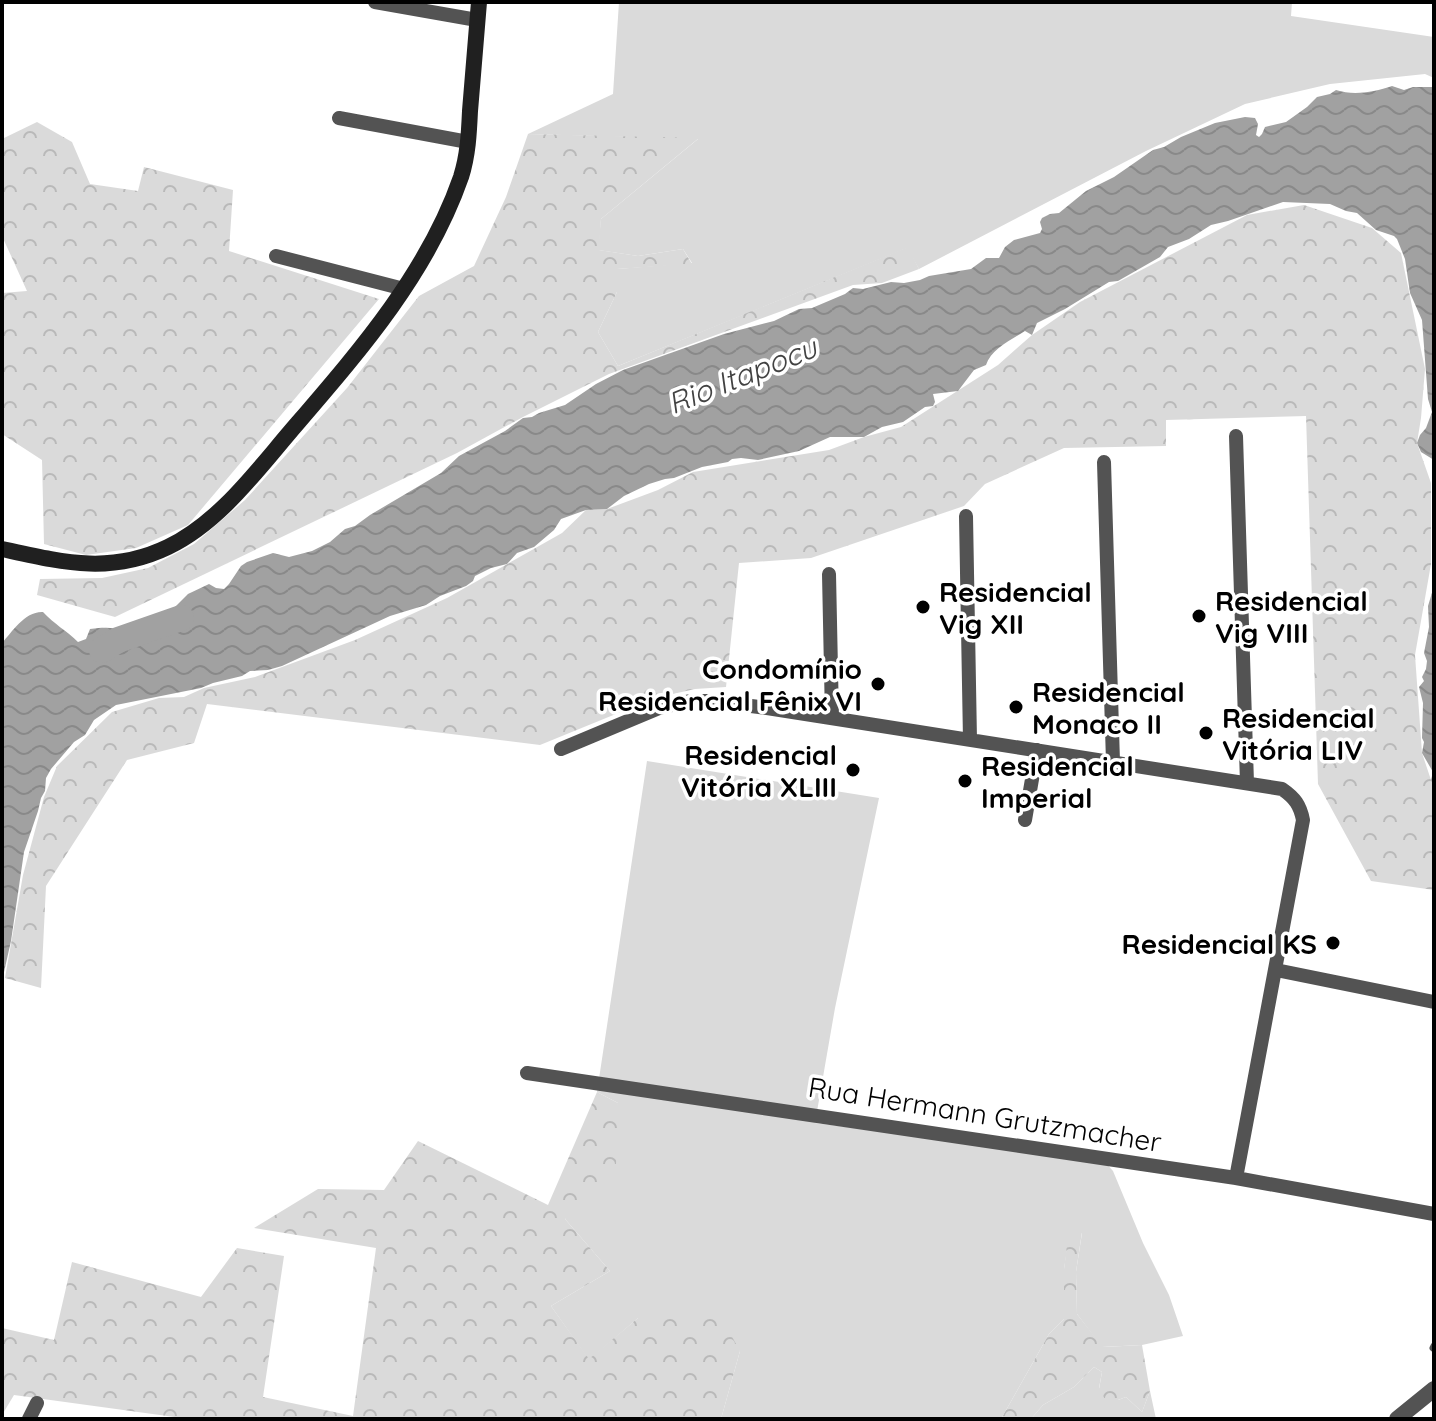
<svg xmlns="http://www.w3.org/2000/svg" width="1436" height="1421" viewBox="0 0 1436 1421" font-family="Quicksand,sans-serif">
<defs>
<pattern id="forest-crowns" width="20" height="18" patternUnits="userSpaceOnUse" patternTransform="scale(2)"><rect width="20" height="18" fill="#dadada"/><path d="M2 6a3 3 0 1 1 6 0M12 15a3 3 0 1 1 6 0" fill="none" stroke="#b9b9b9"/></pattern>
<pattern id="water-waves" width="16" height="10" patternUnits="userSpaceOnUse" patternTransform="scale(2)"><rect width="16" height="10" fill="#a1a1a1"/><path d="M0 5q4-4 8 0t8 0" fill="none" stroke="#898989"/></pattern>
</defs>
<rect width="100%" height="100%" fill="#fff"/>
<path fill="#dadada" d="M 619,2 L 1292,2 L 1291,16 L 1434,37 L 1434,78 L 1425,74 L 1330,84 L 1245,104 L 1146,151 L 919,269 L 907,248 L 618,366 L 598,332 L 617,292 L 617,269 L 692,263 L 683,249 L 638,256 L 598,250 L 601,219 L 698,139 L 528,134 L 613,94 Z
M 647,761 L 879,798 L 835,1008 L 815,1123 L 1098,1159 L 1106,1163 L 1113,1171 L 1143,1243 L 1169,1295 L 1183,1336 L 1142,1345 L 1102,1347 L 1077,1314 L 1076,1272 L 1082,1233 L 1070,1230 L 1064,1269 L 1064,1319 L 1049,1334 L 1001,1419 L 721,1419 L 740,1351 L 638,1318 L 589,1360 L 551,1306 L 610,1271 L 565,1219 L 618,1103 L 597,1092 Z
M 1094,1367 L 1102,1372 L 1099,1388 L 1118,1400 L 1126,1397 L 1142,1412 L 1150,1391 L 1156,1419 L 1031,1419 L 1043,1405 L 1074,1387 Z"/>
<path fill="url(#forest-crowns)" d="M 37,122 L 72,142 L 90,184 L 138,191 L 144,167 L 233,190 L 229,251 L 379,299 L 188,525 L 136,548 L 86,555 L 44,544 L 42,460 L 2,434 L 2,293 L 27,291 L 2,236 L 2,139 Z
M 528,134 L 699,138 L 601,219 L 599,250 L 638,256 L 683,249 L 692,264 L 617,269 L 617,292 L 598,332 L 618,366 L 908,247 L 919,269 L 882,283 L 853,285 L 609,374 L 523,417 L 457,453 L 115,617 L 37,595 L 40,579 L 102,578 L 148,568 L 194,544 L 245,500 L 347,388 L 419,296 L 474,266 L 506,197 Z
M 1304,205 L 1372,228 L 1401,253 L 1425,369 L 1421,418 L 1417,443 L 1431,483 L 1431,564 L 1415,655 L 1422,753 L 1434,789 L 1434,890 L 1371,881 L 1318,784 L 1306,416 L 1166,420 L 1166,446 L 1064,448 L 985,484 L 964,506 L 811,558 L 739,563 L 726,687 L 695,689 L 655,698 L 540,745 L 207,704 L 194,743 L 127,760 L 46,886 L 41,988 L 5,978 L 23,875 L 44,797 L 57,766 L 112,712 L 159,698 L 184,697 L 204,688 L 255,677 L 355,640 L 447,598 L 562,533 L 586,510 L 607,509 L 658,490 L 693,472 L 829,450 L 864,437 L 901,427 L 998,365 L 1032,335 L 1080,302 L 1247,215 Z
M 597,1092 L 618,1103 L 616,1165 L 565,1219 L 610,1271 L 551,1306 L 589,1359 L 638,1318 L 722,1319 L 740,1351 L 721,1419 L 189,1419 L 14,1395 L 2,1415 L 2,1328 L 54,1340 L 72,1262 L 201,1297 L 237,1248 L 284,1256 L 263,1397 L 353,1416 L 376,1248 L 254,1228 L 318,1189 L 384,1190 L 418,1141 L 548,1205 Z
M 1069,1229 L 1082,1232 L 1076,1272 L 1077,1314 L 1103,1347 L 1142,1345 L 1150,1391 L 1142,1412 L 1126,1397 L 1118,1400 L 1115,1411 L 1104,1410 L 1106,1401 L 1099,1389 L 1102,1372 L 1094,1367 L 1074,1387 L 1043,1405 L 1031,1419 L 1001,1419 L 1049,1334 L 1064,1319 L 1064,1269 Z"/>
<path fill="url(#water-waves)" d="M 1392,86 L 1404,90 L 1413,87 L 1434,87 L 1434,460 L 1421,452 L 1417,443 L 1420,435 L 1426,428 L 1432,412 L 1428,399 L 1422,320 L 1410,293 L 1405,259 L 1397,239 L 1394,236 L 1376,230 L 1357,213 L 1346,211 L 1330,204 L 1283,202 L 1228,221 L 1211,225 L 1189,239 L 1168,247 L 1160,257 L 1118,281 L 1109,282 L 1065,309 L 1037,323 L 1032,335 L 1025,331 C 1011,340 991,349 986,365 L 974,370 L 958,391 L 933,394 L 935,402 L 933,406 L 925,407 L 903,422 L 882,427 L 864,437 L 830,437 L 799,451 L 758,460 L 741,458 L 732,459 L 728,462 L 702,467 L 674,478 L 665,479 L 649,484 L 624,496 L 607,509 L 586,510 L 561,519 L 554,530 L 534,547 L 517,553 L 507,564 L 491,568 L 475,576 L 473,581 L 466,586 L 440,596 L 426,605 L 390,616 L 282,666 L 268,670 L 250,671 L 242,676 L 213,683 L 201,688 L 116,705 L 94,720 L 85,735 L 74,742 L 51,769 L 46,778 L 45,791 L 41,798 L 38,811 L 24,852 L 11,941 L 2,981 L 2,643 C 12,632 25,611 43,612 C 54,624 67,631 78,642 L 86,639 L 90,629 C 112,626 121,628 141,638 L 150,633 L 155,637 L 156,634 L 149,629 L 150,623 L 163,619 L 188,594 L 209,584 L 216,588 L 224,589 L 229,584 L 241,566 L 247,562 L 273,553 L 289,557 L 312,551 L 330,542 L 345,529 L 355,526 L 370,515 L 441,473 L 459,456 L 505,431 L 523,418 L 532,417 L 539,413 L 565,405 L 596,384 L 623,370 L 724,334 L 774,321 L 799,309 L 812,308 L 845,294 L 853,288 L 863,289 L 891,282 L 904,283 L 920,280 L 929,276 L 971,269 L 986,258 L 999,258 L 1005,247 L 1014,240 L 1040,233 L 1042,229 L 1040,222 L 1042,218 L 1050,214 L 1059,213 L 1086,191 L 1114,177 L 1153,150 L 1164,147 L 1181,137 L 1215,123 L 1245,117 L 1255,118 L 1258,124 L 1256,135 L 1259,137 L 1262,134 L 1265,127 L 1286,122 L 1307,107 L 1317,97 L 1330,94 L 1336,90 C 1354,96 1374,92 1392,86 Z
M 1434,586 L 1434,788 L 1431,780 L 1433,772 L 1422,753 L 1424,742 L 1422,738 L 1423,703 L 1419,687 L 1424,681 L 1422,677 L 1426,669 L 1427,661 L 1424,653 L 1429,627 L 1428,606 Z"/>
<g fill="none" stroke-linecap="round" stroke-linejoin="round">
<path stroke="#a1a1a1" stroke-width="26" d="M 102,650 L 118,640 L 181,618"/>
<path stroke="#535353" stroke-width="7" d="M 1433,1348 L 1434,1346"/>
<path stroke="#535353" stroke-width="14" d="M 375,2 L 477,20
M 339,118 L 468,142
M 276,256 L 404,289
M 1236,436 L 1247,783
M 1104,462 L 1113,762
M 966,516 L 970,740
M 829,574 L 832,718
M 561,749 L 659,708 L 690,701 L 711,701 L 767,708 L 1282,789 C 1295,798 1300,805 1303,820 L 1236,1178
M 1025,820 L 1037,750
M 1276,970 L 1434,1002
M 527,1073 L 1236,1178 L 1434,1214
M 29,1419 L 37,1403"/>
<path stroke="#535353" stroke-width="16" d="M 1397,1419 L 1434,1389"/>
<path stroke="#202020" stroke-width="16" d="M 2,549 C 61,562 110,575 168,547 C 218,523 255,473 290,432 C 357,354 427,275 461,177 C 468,155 469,133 470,111 C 473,75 476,38 479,2"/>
</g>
<g fill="#000" stroke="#fff" stroke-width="3">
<circle cx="923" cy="607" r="8"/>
<circle cx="1199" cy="616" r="8"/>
<circle cx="878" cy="684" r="8"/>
<circle cx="1016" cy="707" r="8"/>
<circle cx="1206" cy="733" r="8"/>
<circle cx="853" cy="770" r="8"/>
<circle cx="965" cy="781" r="8"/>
<circle cx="1333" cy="943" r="8"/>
</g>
<g text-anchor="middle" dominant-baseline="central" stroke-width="7" stroke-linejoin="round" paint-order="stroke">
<g font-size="28" font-weight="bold" fill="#000" stroke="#fff" text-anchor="start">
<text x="939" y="591">Residencial<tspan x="939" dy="32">Vig XII</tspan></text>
<text x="1215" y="600">Residencial<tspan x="1215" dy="32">Vig VIII</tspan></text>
<text x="862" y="668" text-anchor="end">Condomínio<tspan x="862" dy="32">Residencial Fênix VI</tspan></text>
<text x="1032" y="691">Residencial<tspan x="1032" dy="32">Monaco II</tspan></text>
<text x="1222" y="717">Residencial<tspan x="1222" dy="32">Vitória LIV</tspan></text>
<text x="837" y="754" text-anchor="end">Residencial<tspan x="837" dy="32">Vitória XLIII</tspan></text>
<text x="981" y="765">Residencial<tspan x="981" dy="32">Imperial</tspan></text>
<text x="1317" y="943" text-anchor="end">Residencial KS</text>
</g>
<g font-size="28" fill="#000" stroke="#fff">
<text transform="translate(985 1114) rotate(9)">Rua Hermann Grutzmacher</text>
</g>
<g font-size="30" font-style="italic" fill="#424242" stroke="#fff">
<text transform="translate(742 375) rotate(-22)">Rio Itapocu</text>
</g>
</g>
<rect width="1436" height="1421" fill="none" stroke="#000000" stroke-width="8"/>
</svg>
